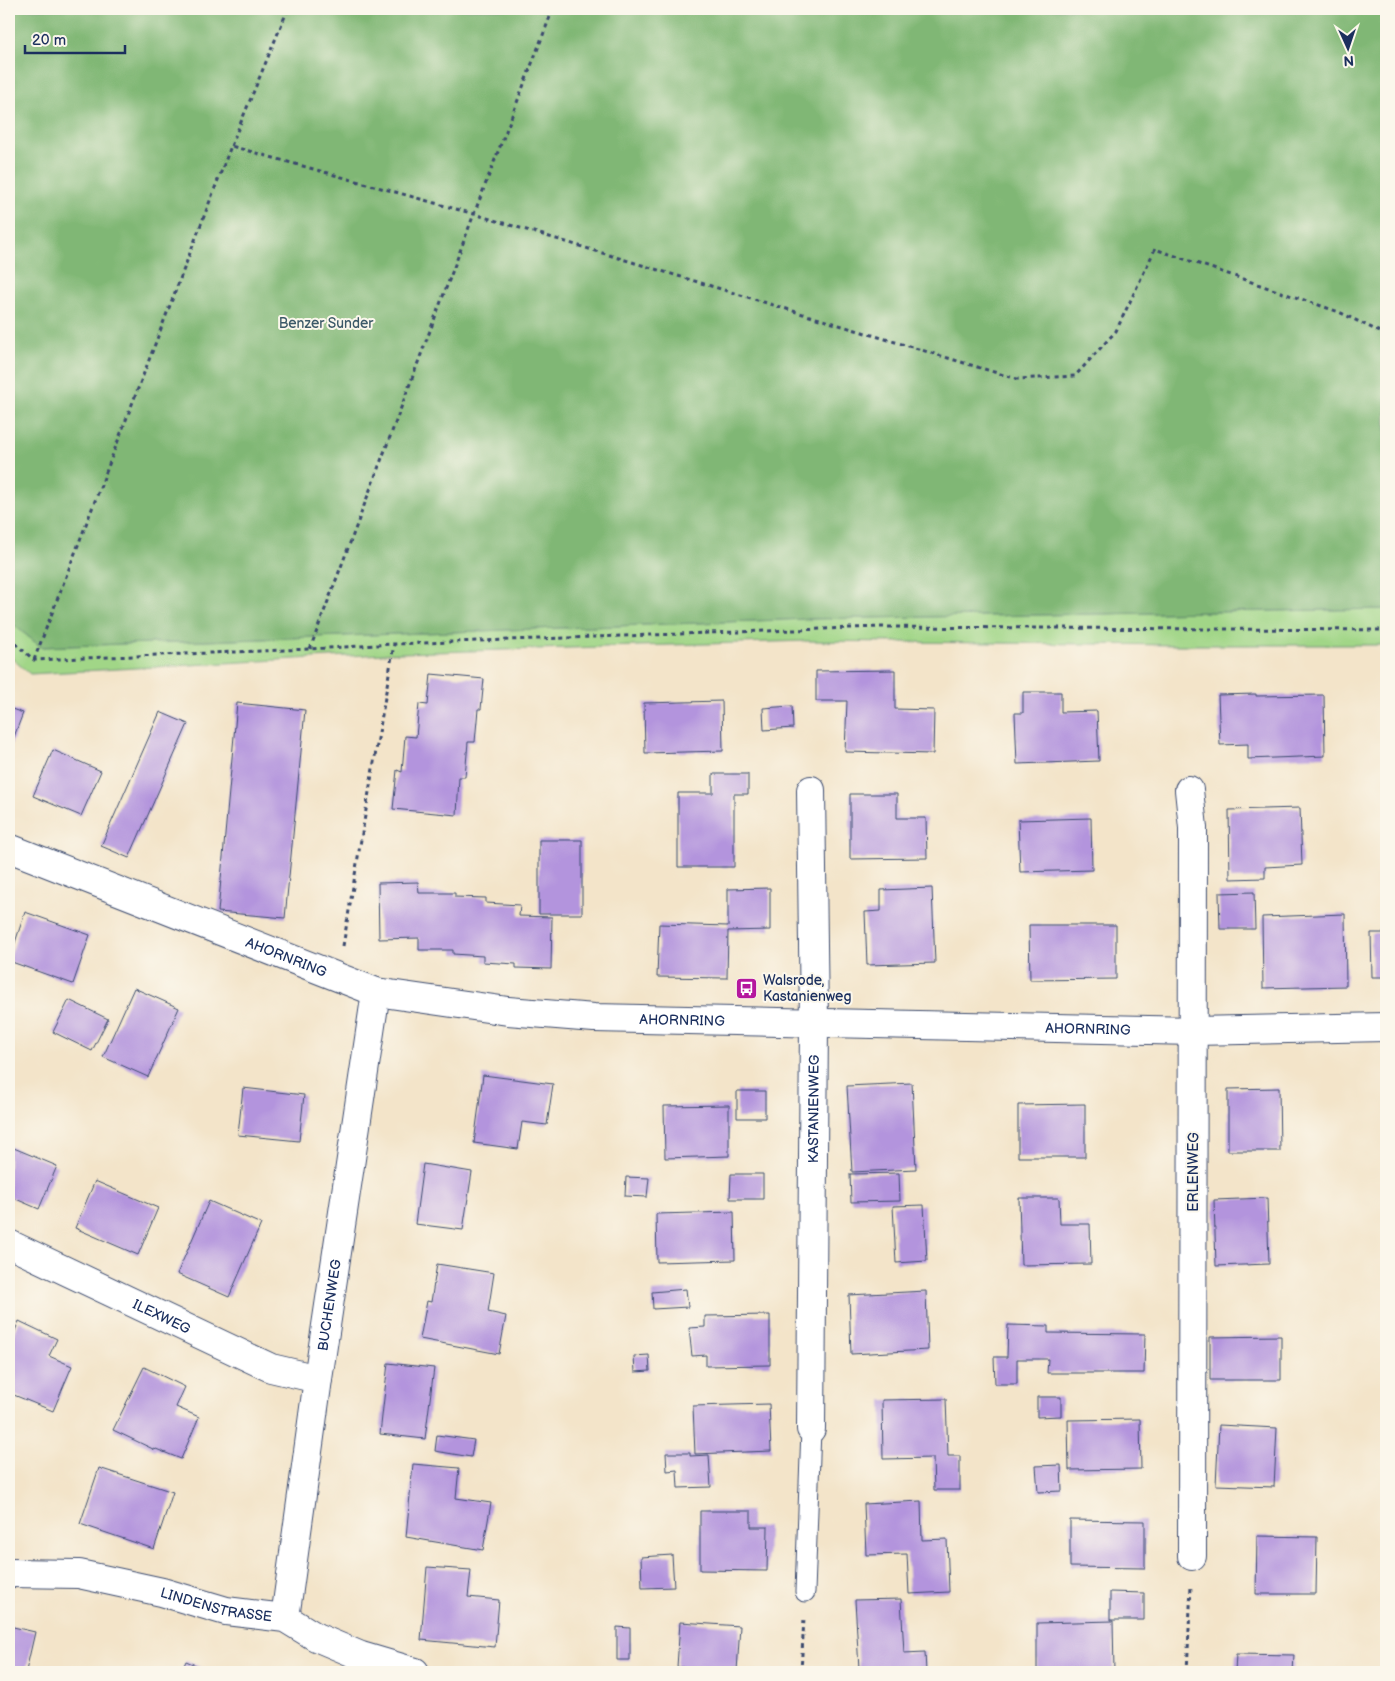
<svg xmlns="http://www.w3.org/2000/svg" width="1395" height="1681" viewBox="0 0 1395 1681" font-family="'Balsamiq Sans',sans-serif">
<rect width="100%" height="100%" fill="#fbf7ec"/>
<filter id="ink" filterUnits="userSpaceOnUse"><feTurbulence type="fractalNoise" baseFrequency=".02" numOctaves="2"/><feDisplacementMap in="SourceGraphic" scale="10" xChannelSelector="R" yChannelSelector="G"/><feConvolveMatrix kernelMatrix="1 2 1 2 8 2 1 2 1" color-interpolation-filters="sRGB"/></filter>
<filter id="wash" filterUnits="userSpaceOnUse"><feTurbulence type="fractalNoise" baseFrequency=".0096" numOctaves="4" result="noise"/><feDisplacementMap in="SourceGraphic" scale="20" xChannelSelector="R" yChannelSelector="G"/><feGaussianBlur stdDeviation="1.12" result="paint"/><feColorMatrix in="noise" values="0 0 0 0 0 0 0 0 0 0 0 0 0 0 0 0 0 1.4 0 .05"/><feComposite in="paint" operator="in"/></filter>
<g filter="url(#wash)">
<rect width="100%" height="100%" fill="#f3e4c9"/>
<path fill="#a1d687" stroke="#5e8272" d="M 1386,609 L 1386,645 L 1181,645 L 807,641 L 401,653 L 30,674 L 9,656 L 9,621 L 41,647 L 807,619 Z"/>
<path fill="#80b774" stroke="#4e7369" d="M 9,9 L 1386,9 L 1386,609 L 807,619 L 41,647 L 9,621 Z"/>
<g id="blocks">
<path fill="#b394dd" d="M 895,670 L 895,709 L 934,710 L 933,754 L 845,752 L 847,701 L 816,701 L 816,671 Z
M 431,674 L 484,679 L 481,709 L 478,709 L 475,742 L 468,742 L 465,777 L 459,777 L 457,815 L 393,809 L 397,770 L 402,772 L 405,736 L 416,737 L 419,704 L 428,705 Z
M 1023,692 L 1061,692 L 1061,712 L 1097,711 L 1099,761 L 1017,764 L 1015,713 L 1023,713 Z
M 1256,694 L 1256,696 L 1324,695 L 1325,756 L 1248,759 L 1248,744 L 1220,745 L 1218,695 Z
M 722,701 L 723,751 L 645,753 L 644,703 Z
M 237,703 L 305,710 L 285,918 L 218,912 Z
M 792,706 L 793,728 L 764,730 L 763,708 Z
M 9,708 L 23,713 L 9,750 Z
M 160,712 L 188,724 L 129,858 L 101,846 Z
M 53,750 L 101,771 L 81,816 L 33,796 Z
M 713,774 L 748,774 L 748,794 L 734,794 L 734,867 L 678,867 L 678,793 L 713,793 Z
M 850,794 L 897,794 L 897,818 L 926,818 L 927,858 L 850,859 Z
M 1300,808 L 1302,865 L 1265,867 L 1265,878 L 1230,879 L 1229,810 Z
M 1091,818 L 1092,870 L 1020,872 L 1018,820 Z
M 539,840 L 582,840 L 582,914 L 539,914 Z
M 418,882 L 419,893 L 455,893 L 455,897 L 486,898 L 486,903 L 520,905 L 519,916 L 552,917 L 551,969 L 516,968 L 516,964 L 483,962 L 483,956 L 453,954 L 453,950 L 419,950 L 419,938 L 379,939 L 378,883 Z
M 770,888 L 770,930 L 728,931 L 727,978 L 657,977 L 659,924 L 728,926 L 728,889 Z
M 932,888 L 935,963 L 867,965 L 865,912 L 881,911 L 881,890 Z
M 1254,892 L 1255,929 L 1220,929 L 1219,893 Z
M 25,912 L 90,935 L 73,984 L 9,961 Z
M 1345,914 L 1346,986 L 1263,988 L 1262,917 Z
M 1029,925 L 1116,925 L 1116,979 L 1030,980 Z
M 1371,933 L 1386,933 L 1386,977 L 1372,977 Z
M 134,988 L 179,1008 L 148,1077 L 103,1057 Z
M 69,1000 L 108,1019 L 92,1051 L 53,1032 Z
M 483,1075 L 553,1084 L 547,1125 L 522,1122 L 518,1149 L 474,1143 Z
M 912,1083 L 916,1169 L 852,1172 L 847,1086 Z
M 243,1088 L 304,1095 L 299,1141 L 238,1135 Z
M 1279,1088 L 1280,1151 L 1228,1151 L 1228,1089 Z
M 737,1091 L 765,1091 L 765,1118 L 737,1118 Z
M 1085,1104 L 1085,1157 L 1018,1157 L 1018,1105 Z
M 729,1105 L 729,1156 L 665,1158 L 664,1106 Z
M 9,1146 L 57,1166 L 39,1209 L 9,1196 Z
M 423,1164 L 472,1172 L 463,1230 L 415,1224 Z
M 899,1173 L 900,1201 L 851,1202 L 850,1174 Z
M 731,1174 L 763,1174 L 763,1199 L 730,1199 Z
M 626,1177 L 649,1178 L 647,1197 L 625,1196 Z
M 95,1181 L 158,1208 L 138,1255 L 75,1228 Z
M 1019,1198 L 1059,1198 L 1060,1224 L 1090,1224 L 1091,1264 L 1021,1265 Z
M 1267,1198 L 1269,1264 L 1216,1266 L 1214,1200 Z
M 209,1201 L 261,1224 L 229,1297 L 177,1274 Z
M 924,1205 L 927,1261 L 896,1263 L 893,1206 Z
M 734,1212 L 735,1260 L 657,1262 L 656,1214 Z
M 437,1264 L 494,1273 L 488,1312 L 506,1316 L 499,1354 L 420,1339 L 427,1301 L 431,1302 Z
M 686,1289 L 688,1307 L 653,1309 L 652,1292 Z
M 926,1291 L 928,1350 L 851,1354 L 849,1295 Z
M 770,1315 L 770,1365 L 706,1366 L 706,1355 L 692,1356 L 689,1328 L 705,1327 L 705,1316 Z
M 19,1321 L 57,1339 L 49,1356 L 72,1366 L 53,1411 L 9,1393 L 9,1345 Z
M 1008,1325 L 1048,1326 L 1048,1333 L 1145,1334 L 1144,1373 L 1047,1373 L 1048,1359 L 1017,1359 L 1017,1384 L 995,1384 L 994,1357 L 1007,1357 Z
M 1281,1336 L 1281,1380 L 1210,1380 L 1210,1337 Z
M 649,1355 L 650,1371 L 635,1372 L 634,1356 Z
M 388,1363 L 434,1368 L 425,1439 L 380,1434 Z
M 144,1367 L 185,1387 L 176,1407 L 199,1417 L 181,1459 L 156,1449 L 155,1450 L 113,1430 Z
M 1037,1397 L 1061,1397 L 1061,1416 L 1037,1417 Z
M 946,1399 L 948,1456 L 960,1456 L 960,1490 L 934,1490 L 933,1458 L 883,1459 L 882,1400 Z
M 769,1404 L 771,1451 L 695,1454 L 693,1406 Z
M 1140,1419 L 1141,1469 L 1069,1470 L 1068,1420 Z
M 1219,1425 L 1277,1428 L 1274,1487 L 1216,1485 Z
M 437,1435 L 474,1440 L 471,1457 L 435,1451 Z
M 666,1453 L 690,1453 L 690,1456 L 709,1455 L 711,1487 L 678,1488 L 677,1470 L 667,1471 Z
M 413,1464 L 459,1468 L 456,1498 L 491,1503 L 483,1550 L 406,1537 Z
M 1061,1465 L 1062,1491 L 1038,1492 L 1036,1466 Z
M 99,1468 L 173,1492 L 154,1549 L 80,1524 Z
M 921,1501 L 922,1540 L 947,1539 L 949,1592 L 909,1594 L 907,1554 L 866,1555 L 864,1504 Z
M 700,1511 L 751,1511 L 751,1527 L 768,1527 L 767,1571 L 700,1570 Z
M 1070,1520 L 1145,1521 L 1145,1568 L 1070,1567 Z
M 1257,1536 L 1317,1537 L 1316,1594 L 1256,1594 Z
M 672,1555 L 674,1587 L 642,1588 L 641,1557 Z
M 427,1567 L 471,1570 L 468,1597 L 499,1600 L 495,1647 L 421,1640 Z
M 1110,1592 L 1144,1593 L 1144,1620 L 1110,1620 Z
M 901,1599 L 904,1653 L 925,1652 L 926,1672 L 886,1672 L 886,1668 L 859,1669 L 855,1600 Z
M 1113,1621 L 1114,1672 L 1037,1672 L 1037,1623 Z
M 680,1622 L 740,1626 L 737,1671 L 677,1667 Z
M 9,1626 L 35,1632 L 26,1671 L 30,1672 L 9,1672 Z
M 617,1627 L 630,1628 L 630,1660 L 617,1660 Z
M 1236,1654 L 1294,1655 L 1293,1672 L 1235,1672 Z
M 186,1661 L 212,1672 L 181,1672 Z"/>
</g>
</g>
<g filter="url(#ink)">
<use href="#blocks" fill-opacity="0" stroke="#3b4a6e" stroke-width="1"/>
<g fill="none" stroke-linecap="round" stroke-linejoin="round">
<defs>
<path id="service" d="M 805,1592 L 811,1429"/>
<g id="minor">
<path d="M 1189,790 L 1193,828 L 1192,1556"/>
<path id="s1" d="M 9,848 L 376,992 L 508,1011 L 594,1018 L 1194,1031 L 1386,1027"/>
<path id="s2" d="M 9,1244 L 271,1368 L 318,1379"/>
<path id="s3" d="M 811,1429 L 814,1022 L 811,790"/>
<path id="s4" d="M 9,1573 L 79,1574 L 162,1592 L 226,1611 L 285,1618 L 316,1637 L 361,1656 L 415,1672"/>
<path id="s5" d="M 285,1618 L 318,1379 L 376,992"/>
</g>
</defs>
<use href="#service" stroke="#3b4a6e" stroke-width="21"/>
<use href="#minor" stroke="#3b4a6e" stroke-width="30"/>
<path stroke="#3b4a6e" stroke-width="3" stroke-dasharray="4 4" stroke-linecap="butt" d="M 231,146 L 288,9
M 9,638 L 34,660 L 310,649 L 394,644 L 880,627 L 1386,630
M 310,649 L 474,214 L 553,9
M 34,660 L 231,146 L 474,214 L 1017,379 L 1075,376 L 1116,331 L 1155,249 L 1339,312 L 1386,335
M 343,946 L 394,644
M 801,1672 L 804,1618
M 1187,1672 L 1191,1586"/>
<use href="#service" stroke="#fff" stroke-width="19"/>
<use href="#minor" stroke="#fff" stroke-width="28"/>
</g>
</g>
<defs>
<symbol id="bus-square" viewBox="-11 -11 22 22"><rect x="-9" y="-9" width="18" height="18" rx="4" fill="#b5179e" stroke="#fbf7ec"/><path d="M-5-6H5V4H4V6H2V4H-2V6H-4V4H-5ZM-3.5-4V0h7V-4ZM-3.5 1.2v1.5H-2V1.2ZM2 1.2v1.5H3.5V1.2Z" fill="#fff"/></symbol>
</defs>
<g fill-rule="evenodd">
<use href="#bus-square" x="734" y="976" width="25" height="25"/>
</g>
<g text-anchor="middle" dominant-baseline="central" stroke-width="4" stroke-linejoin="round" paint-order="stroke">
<g font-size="14" fill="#3c5968" stroke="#fbf7ec">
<text x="326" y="323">Benzer Sunder</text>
</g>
<g font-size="14" fill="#1b2f5e" stroke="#fbf7ec">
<text stroke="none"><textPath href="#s1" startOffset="298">AHORNRING</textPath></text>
<text stroke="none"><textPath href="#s1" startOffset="702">AHORNRING</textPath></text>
<text stroke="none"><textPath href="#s1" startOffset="1108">AHORNRING</textPath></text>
<text stroke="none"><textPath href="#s3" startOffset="320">KASTANIENWEG</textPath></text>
<text transform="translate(1193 1172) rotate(-90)">ERLENWEG</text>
<text stroke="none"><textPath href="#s5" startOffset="316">BUCHENWEG</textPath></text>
<text stroke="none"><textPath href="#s2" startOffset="169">ILEXWEG</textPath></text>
<text stroke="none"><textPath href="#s4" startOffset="211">LINDENSTRASSE</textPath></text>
</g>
<g font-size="14" fill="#1b2f5e" stroke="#fbf7ec" text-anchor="start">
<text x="763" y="980">Walsrode,<tspan x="763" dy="16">Kastanienweg</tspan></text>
</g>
</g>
<rect width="1395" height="1681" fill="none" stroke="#fbf7ec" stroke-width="30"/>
<g transform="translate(1348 48) rotate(177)" stroke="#fbf7ec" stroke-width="4" paint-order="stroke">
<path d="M0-4L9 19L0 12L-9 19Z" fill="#1b2f5e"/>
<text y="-8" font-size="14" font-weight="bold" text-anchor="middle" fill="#1b2f5e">N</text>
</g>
<path d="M25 45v8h100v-8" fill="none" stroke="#1b2f5e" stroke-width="2.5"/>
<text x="32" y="45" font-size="15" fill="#1b2f5e" stroke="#fbf7ec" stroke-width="4" paint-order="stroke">20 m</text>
</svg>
